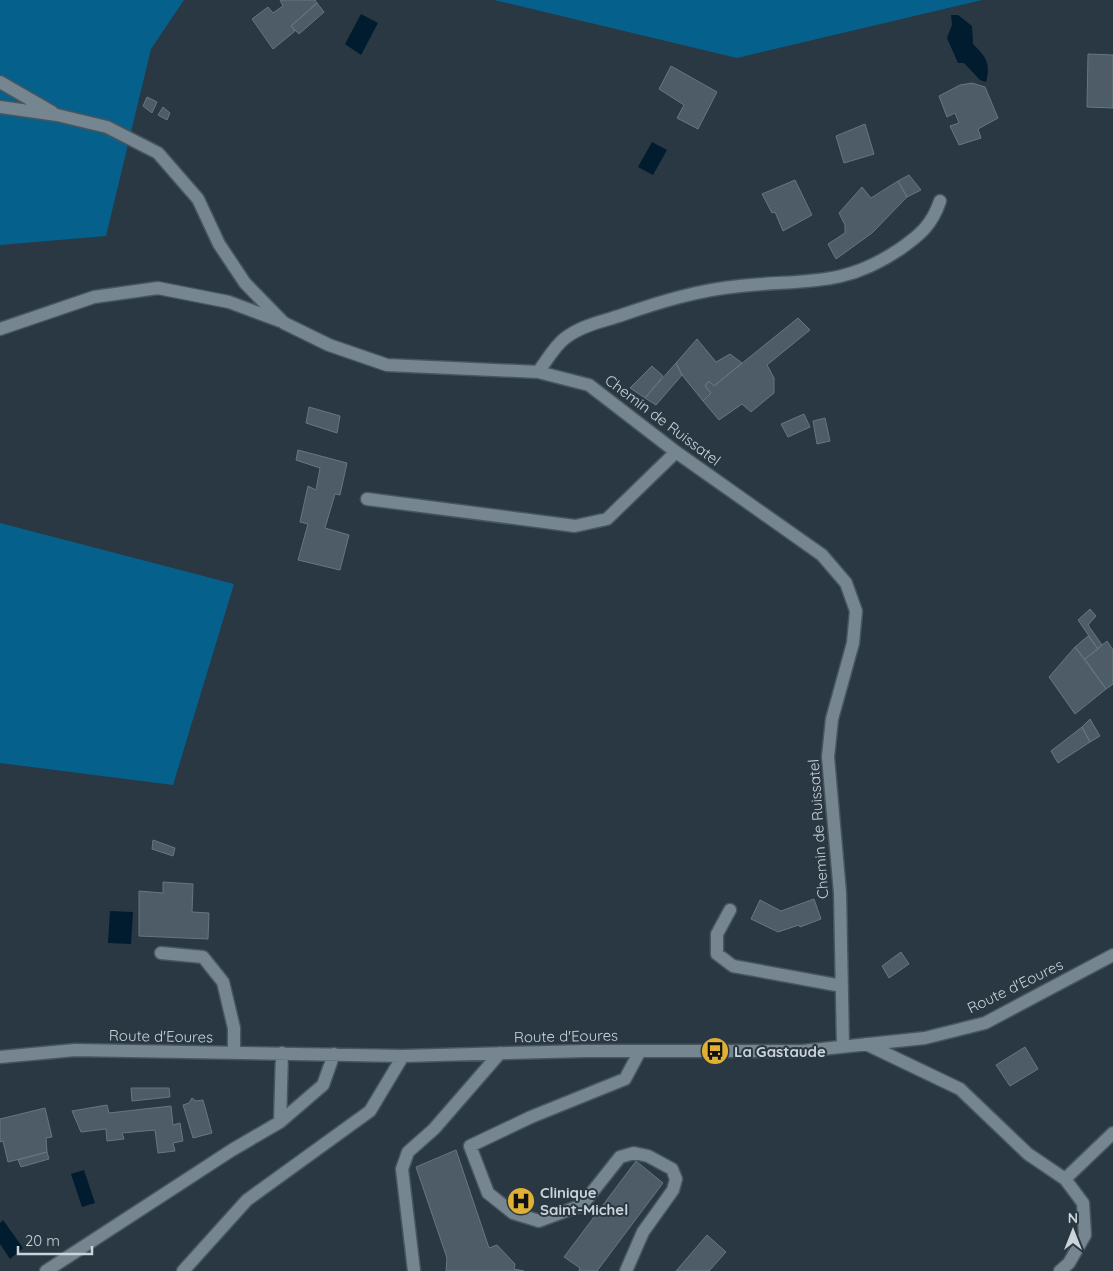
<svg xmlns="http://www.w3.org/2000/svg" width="1113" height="1271" viewBox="0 0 1113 1271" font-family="Quicksand,sans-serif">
<rect width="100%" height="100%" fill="#293842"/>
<path fill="#05618b" d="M 0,0 L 184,0 L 151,49 L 106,236 L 0,245 Z
M 494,0 L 982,0 L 737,58 Z
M 0,523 L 234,584 L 173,785 L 0,763 Z"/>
<path fill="#001c2e" d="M 361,14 L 378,23 L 361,55 L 345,44 Z
M 951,15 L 958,15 L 972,26 L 973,44 C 986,57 991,63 986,82 L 980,80 L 964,63 L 958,63 L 947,38 L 952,25 Z
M 652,142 L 667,150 L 653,175 L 638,167 Z
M 110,911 L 133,912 L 131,944 L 108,943 Z
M 84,1170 L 95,1203 L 82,1207 L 71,1174 Z
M 3,1220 L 23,1248 L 10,1259 L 0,1244 L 0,1223 Z"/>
<path fill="#4d5c67" stroke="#677782" d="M 280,0 L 315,0 L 317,3 L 291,26 L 295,31 L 273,49 L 252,19 L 268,7 L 273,13 L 283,6 Z
M 317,3 L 324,12 L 299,34 L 291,26 Z
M 1088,54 L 1113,55 L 1113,108 L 1087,107 Z
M 671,66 L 717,92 L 698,129 L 677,118 L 684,105 L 659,89 Z
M 972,83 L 985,87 L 998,118 L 978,129 L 981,138 L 959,145 L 950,126 L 959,123 L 955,113 L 947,117 L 939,96 L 960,85 Z
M 147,97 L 157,102 L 152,113 L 143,106 Z
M 163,107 L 170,113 L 167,120 L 158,115 Z
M 865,124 L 874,154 L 844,163 L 836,136 Z
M 909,175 L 921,190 L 907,197 L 898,181 Z
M 795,180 L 812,215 L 783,231 L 775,212 L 772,213 L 762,194 Z
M 898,181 L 907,197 L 872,233 L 836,259 L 828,244 L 845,233 L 845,225 L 839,213 L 862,187 L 871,198 Z
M 798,318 L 810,330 L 767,365 L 774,378 L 774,393 L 751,412 L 742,404 L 719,420 L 703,401 L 711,393 L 705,386 L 709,381 L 714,386 Z
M 697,339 L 716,362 L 730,354 L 742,363 L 714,386 L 709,381 L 705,386 L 711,393 L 703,401 L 682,375 L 676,363 Z
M 676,363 L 682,375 L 656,405 L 645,398 Z
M 652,366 L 663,376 L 645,398 L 630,388 Z
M 309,407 L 340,416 L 337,433 L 306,423 Z
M 804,414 L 810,427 L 788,437 L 781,424 Z
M 825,418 L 830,441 L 817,444 L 813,421 Z
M 298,450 L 347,463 L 340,495 L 335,494 L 325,528 L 349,535 L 340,570 L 298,560 L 308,524 L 300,522 L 308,486 L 316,490 L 320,468 L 296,460 Z
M 1090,609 L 1096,616 L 1088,625 L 1102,645 L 1098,649 L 1078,620 Z
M 1088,636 L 1098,649 L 1085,659 L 1075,647 Z
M 1107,641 L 1113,650 L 1113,684 L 1106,689 L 1085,659 Z
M 1075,647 L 1106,689 L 1075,714 L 1049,677 Z
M 1090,719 L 1100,736 L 1090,742 L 1082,727 Z
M 1082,727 L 1090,742 L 1058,763 L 1051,751 Z
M 153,840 L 175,848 L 173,856 L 152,849 Z
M 163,882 L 193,884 L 192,912 L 209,913 L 208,939 L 139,936 L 139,891 L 163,893 Z
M 814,899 L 821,919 L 800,927 L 799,925 L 778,932 L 751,919 L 760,900 L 781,911 Z
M 901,952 L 909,964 L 889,978 L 882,966 Z
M 1025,1047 L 1038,1069 L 1010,1086 L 996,1065 Z
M 131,1088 L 169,1088 L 170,1097 L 132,1101 Z
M 192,1098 L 196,1101 L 203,1100 L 212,1133 L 193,1138 L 183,1105 L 189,1103 Z
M 107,1105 L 109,1113 L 171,1106 L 173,1125 L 180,1123 L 183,1141 L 173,1143 L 175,1151 L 158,1153 L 155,1130 L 122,1133 L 124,1139 L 107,1141 L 106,1129 L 81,1132 L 72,1111 Z
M 45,1108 L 52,1137 L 46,1138 L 47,1152 L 8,1162 L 3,1141 L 0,1142 L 0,1119 Z
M 456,1150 L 489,1248 L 497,1245 L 515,1264 L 514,1269 L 524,1271 L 446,1271 L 447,1258 L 416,1167 Z
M 47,1152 L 49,1159 L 21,1167 L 18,1160 Z
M 636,1161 L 663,1183 L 597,1271 L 579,1271 L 580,1268 L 564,1257 Z
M 707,1235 L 726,1252 L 709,1271 L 676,1271 Z"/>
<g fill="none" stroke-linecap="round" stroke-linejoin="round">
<defs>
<path id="minor" d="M 0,82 L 52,112
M 0,107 L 57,115 L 107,127 L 158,153 L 198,199 L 219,244 L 245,283 L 284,323 L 329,345 L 387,365 L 538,372 L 589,385 L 676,452 L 822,555 L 846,583 L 856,611 L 853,643 L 832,719 L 828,757 L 840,893 L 843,1047
M 0,329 L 94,297 L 158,288 L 229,302 L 280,321
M 538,372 C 546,362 553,348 564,339 C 580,326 600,322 619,316 C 659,302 698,290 740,286 C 804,279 843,288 900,249 C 920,235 932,225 940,201
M 367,499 L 575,526 L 607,519 L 676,452
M 730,910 L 717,934 L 717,954 L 733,966 L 842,986
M 161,953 L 203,957 L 223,982 L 234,1028 L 234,1053
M 866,1044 L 960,1089 L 1028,1154 L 1065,1179 L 1083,1203 L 1085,1235 L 1069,1263 L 1060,1271
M 0,1057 L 75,1050 L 403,1056 L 585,1051 L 803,1051 L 925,1038 L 985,1023 L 1113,955
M 280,1122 L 282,1053
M 1065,1179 L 1113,1133
M 46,1271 L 232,1150 L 280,1122 L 323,1085 L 334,1054
M 183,1271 L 247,1200 L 370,1111 L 403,1056
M 414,1271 L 402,1169 L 408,1152 L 434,1129 L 500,1053
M 626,1271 L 643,1232 L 673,1190 L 676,1179 L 672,1169 L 648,1156 L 634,1153 L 620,1157 L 582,1205 L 539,1221 L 513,1213 L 488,1193 L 470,1146 L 531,1117 L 625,1079 L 640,1051"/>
</defs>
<use href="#minor" stroke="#49555d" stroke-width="15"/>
<use href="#minor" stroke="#758691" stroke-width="12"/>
</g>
<defs>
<symbol id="bus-disc" viewBox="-11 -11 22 22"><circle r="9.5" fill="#dfb034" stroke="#293842"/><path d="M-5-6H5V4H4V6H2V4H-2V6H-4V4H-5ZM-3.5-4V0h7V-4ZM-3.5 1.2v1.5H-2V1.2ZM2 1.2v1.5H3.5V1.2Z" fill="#111"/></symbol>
<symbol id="hospital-disc" viewBox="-11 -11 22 22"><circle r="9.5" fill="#dfb034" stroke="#293842"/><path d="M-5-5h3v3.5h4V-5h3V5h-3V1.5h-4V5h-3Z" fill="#111"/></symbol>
</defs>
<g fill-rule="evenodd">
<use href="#bus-disc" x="699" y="1035" width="32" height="32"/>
<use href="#hospital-disc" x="505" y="1185" width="32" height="32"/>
</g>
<g text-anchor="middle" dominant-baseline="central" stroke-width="4" stroke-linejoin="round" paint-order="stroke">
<g font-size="15" fill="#cbd4da" stroke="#293842">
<text transform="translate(663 420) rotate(37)">Chemin de Ruissatel</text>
<text transform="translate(818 829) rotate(-94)">Chemin de Ruissatel</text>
<text transform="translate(1015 986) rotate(-26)">Route d'Eoures</text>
<text transform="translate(161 1036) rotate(1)">Route d'Eoures</text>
<text transform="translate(566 1036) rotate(-1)">Route d'Eoures</text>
</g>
<g font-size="15" font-weight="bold" fill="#cbd4da" stroke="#293842" text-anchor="start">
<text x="734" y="1051">La Gastaude</text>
<text x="540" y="1192">Clinique<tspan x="540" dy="17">Saint-Michel</tspan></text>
</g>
</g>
<g transform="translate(1073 1231)" stroke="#293842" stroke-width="4" paint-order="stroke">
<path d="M0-4L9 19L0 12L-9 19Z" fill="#cbd4da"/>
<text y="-8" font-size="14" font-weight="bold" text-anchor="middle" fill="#cbd4da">N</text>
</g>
<path d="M18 1246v8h74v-8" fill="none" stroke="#cbd4da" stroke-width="2.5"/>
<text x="25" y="1246" font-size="15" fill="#cbd4da" stroke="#293842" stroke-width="4" paint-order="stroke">20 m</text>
</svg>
